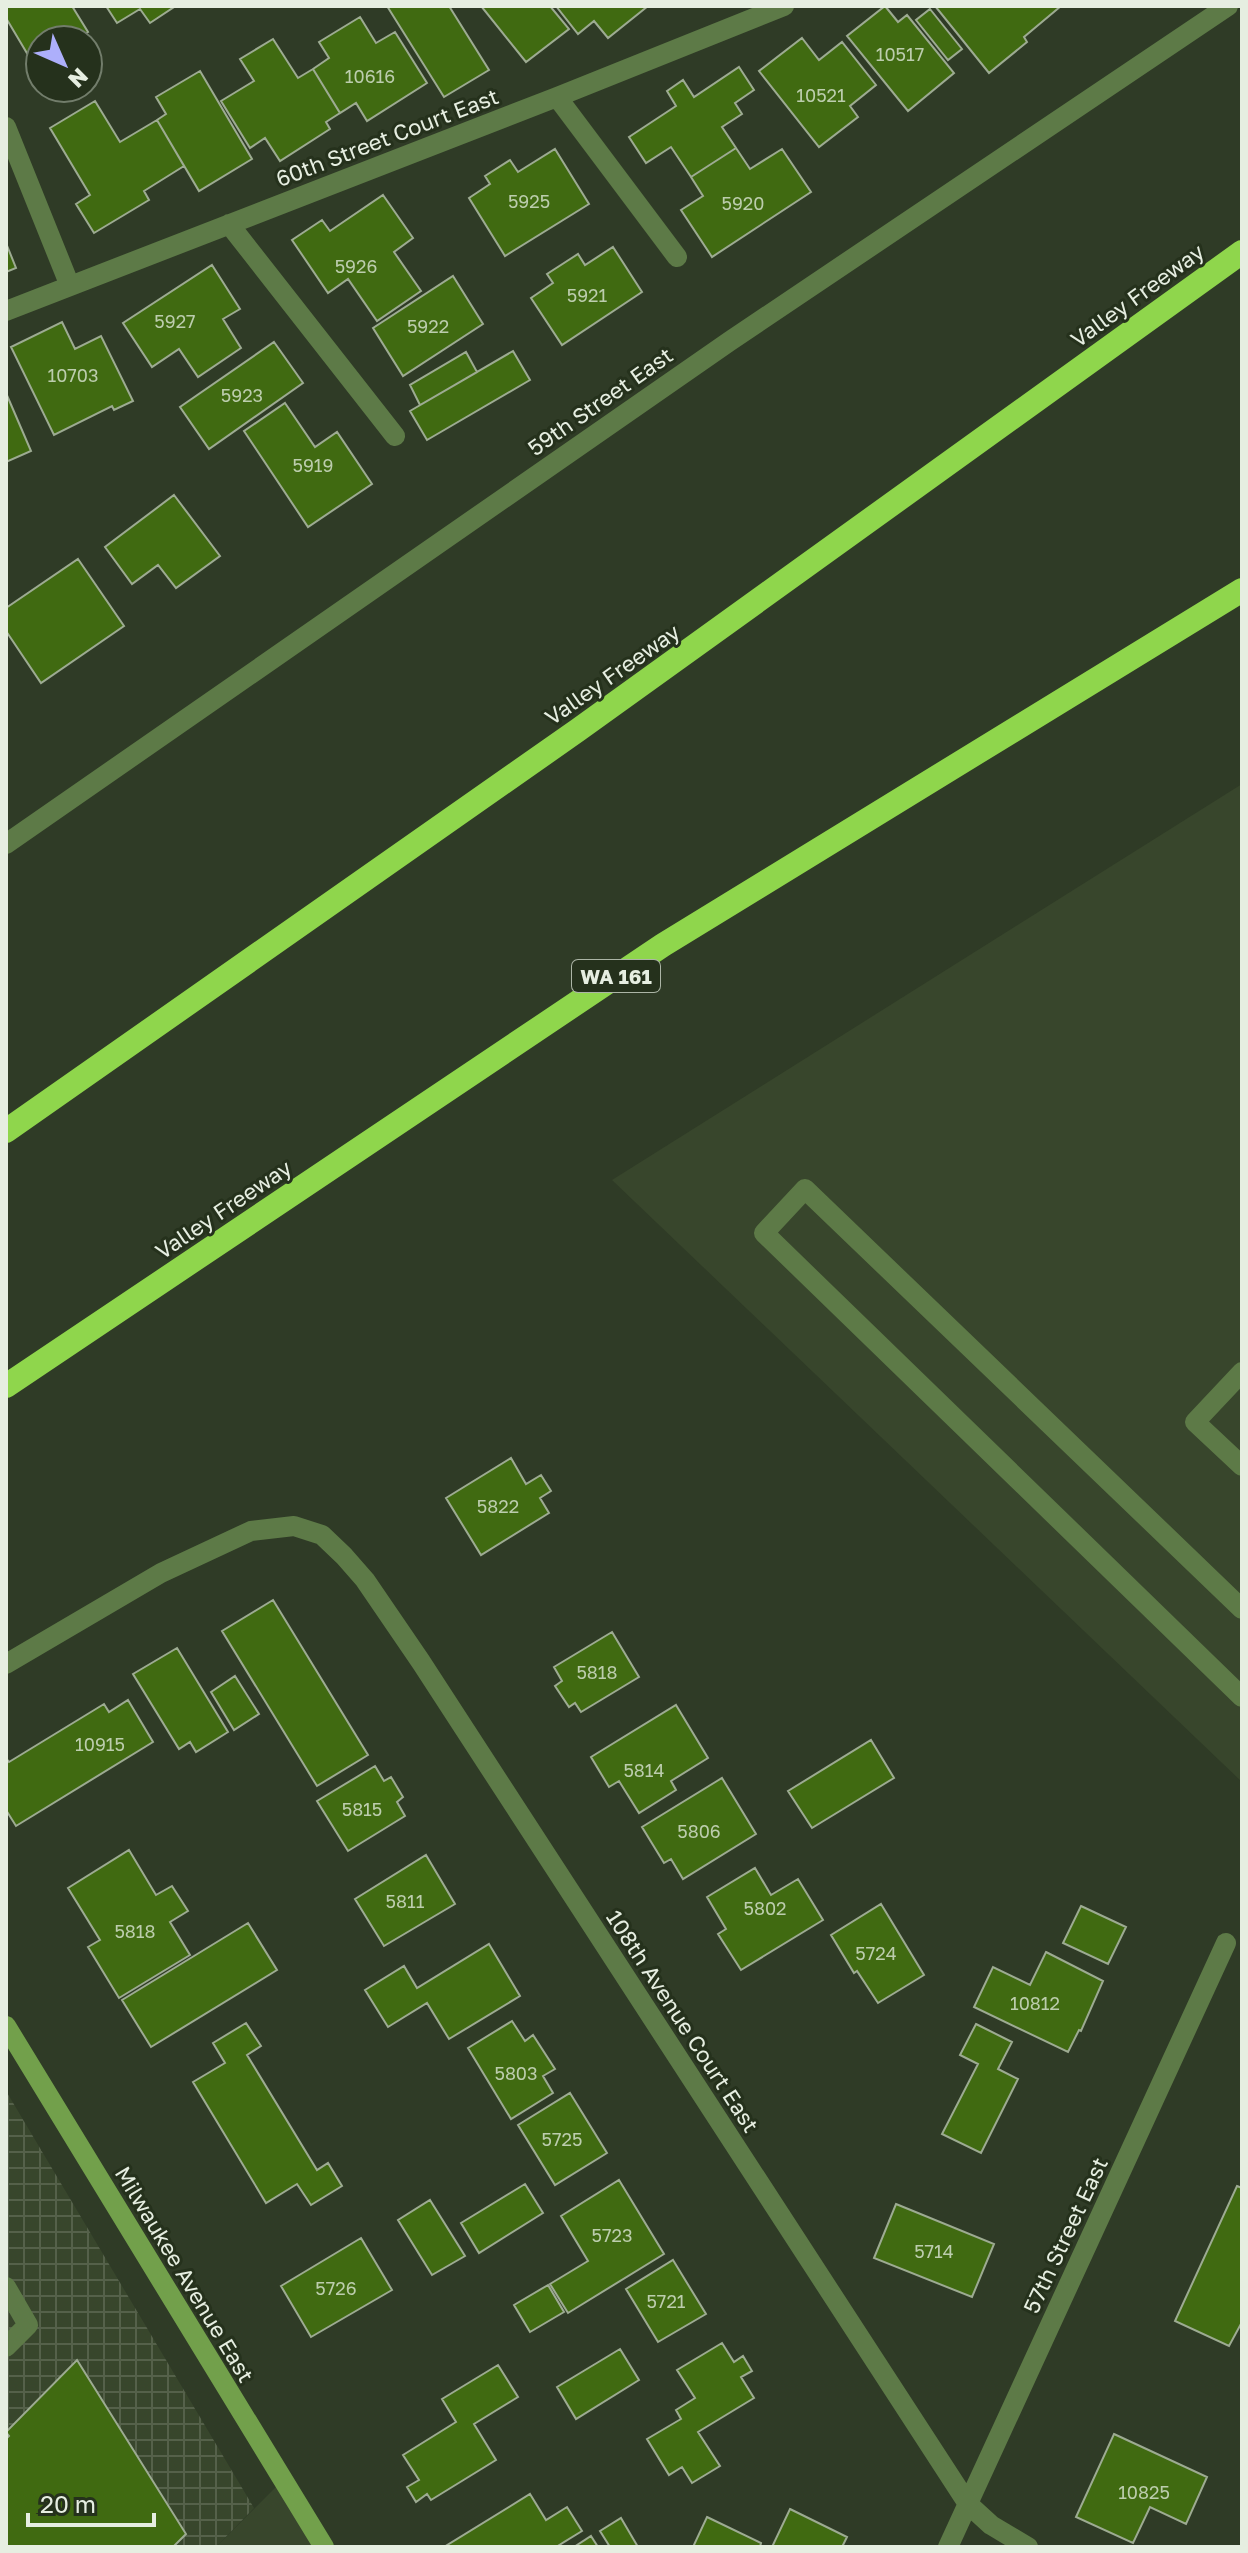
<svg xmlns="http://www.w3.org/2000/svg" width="1248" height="2553" viewBox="0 0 1248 2553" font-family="'Golos Text',sans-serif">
<defs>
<pattern id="industrial-grid" width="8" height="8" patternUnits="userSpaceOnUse" patternTransform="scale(2)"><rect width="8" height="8" fill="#38462c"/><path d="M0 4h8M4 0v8" fill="none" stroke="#55614a"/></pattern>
</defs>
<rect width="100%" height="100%" fill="#2f3b26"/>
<path fill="#38462c" d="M 1242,784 L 1242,1782 L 612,1180 Z
M 283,2480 L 324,2547 L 216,2547 Z"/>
<path fill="url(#industrial-grid)" d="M 6,2091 L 254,2508 L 216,2547 L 6,2547 Z"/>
<path fill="#406a11" stroke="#9dab92" stroke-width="2" d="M 6,6 L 72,6 L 88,32 L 75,40 L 40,40 L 40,61 L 34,65 L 6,18 Z
M 106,6 L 173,6 L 174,7 L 150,23 L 140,9 L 117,23 Z
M 387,6 L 449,6 L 489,70 L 444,97 Z
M 481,6 L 550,6 L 569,29 L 526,62 Z
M 556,6 L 648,6 L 608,38 L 594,21 L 578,34 Z
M 885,6 L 898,22 L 907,15 L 954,73 L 908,111 L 847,36 Z
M 935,6 L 1061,6 L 1024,37 L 1027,42 L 989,73 Z
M 930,9 L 962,49 L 948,60 L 916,20 Z
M 360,17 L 376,43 L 395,32 L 427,83 L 367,121 L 356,103 L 340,113 L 313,69 L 329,58 L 319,42 Z
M 802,38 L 819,60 L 842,42 L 876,85 L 850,106 L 858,117 L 819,147 L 759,71 Z
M 273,39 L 298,78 L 313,69 L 340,113 L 326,122 L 330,129 L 280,161 L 265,138 L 250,148 L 221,101 L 254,81 L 240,59 Z
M 739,67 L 754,90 L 735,103 L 742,114 L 722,127 L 736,148 L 691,177 L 671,147 L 646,163 L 629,137 L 676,106 L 667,91 L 683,80 L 694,97 Z
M 200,71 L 252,159 L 199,191 L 157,120 L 166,114 L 156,97 Z
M 95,101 L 120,142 L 157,120 L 184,166 L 144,191 L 149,200 L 94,233 L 76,204 L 90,195 L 50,128 Z
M 736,148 L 750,169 L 782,149 L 811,192 L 712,257 L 681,210 L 703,196 L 691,177 Z
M 555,149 L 589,204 L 505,256 L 469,198 L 490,184 L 485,176 L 510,160 L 518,172 Z
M 383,195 L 413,238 L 394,252 L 421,291 L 377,321 L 348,279 L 328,293 L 292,240 L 322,220 L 330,231 Z
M 6,243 L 16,268 L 6,272 Z
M 613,247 L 642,292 L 562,345 L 531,298 L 553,283 L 547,274 L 578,254 L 585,265 Z
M 212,265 L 240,309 L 223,319 L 241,348 L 198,377 L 179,349 L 152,367 L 123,323 Z
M 453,276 L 483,324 L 403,376 L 373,328 Z
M 62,322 L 75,349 L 101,336 L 133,401 L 114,410 L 112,406 L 54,435 L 11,347 Z
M 274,342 L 303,383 L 209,449 L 180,407 Z
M 513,351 L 530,380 L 427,440 L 410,411 Z
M 466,352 L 477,372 L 420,405 L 410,385 Z
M 6,393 L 31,451 L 6,462 Z
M 285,403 L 315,447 L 337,432 L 372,484 L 308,527 L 244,431 Z
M 174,495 L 220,556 L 176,588 L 158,565 L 132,584 L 105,547 Z
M 78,559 L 124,626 L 41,683 L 6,631 L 6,608 Z
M 511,1458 L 526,1484 L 541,1475 L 551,1491 L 540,1498 L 549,1513 L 481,1555 L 446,1498 Z
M 273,1600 L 368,1755 L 317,1786 L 222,1631 Z
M 612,1632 L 639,1677 L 581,1712 L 575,1703 L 569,1707 L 555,1686 L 562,1681 L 554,1667 Z
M 177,1648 L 228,1732 L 196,1752 L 190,1742 L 179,1749 L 133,1674 Z
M 235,1676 L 259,1714 L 234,1730 L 211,1692 Z
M 128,1700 L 153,1742 L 16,1826 L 6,1810 L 6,1758 L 9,1762 L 104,1704 L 109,1712 Z
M 676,1705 L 708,1758 L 671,1781 L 676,1790 L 639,1813 L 619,1781 L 609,1787 L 591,1757 Z
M 871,1740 L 894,1778 L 812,1828 L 788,1791 Z
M 375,1766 L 384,1781 L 391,1777 L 403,1797 L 397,1802 L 405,1816 L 348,1851 L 317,1801 Z
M 722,1778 L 756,1834 L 683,1879 L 671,1859 L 664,1863 L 642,1827 Z
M 129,1850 L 156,1895 L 172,1886 L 188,1911 L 170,1922 L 190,1955 L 119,1998 L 88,1947 L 100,1940 L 68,1888 Z
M 426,1855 L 455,1904 L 384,1946 L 355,1899 Z
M 755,1868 L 771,1895 L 798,1879 L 823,1920 L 741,1970 L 718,1934 L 726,1929 L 707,1897 Z
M 881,1904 L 924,1975 L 878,2003 L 857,1971 L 854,1973 L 831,1935 Z
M 1081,1906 L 1126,1927 L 1108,1964 L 1063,1943 Z
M 248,1923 L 277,1970 L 151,2047 L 122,2000 Z
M 489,1944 L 520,1996 L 449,2039 L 427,2003 L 388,2027 L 365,1990 L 404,1966 L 417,1988 Z
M 1046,1952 L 1103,1981 L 1081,2031 L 1079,2030 L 1068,2052 L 974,2007 L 993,1967 L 1030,1985 Z
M 512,2021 L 525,2041 L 533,2035 L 555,2069 L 543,2076 L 553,2093 L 511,2119 L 468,2048 Z
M 246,2023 L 261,2046 L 247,2055 L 317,2170 L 328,2163 L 342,2186 L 311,2205 L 297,2184 L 266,2203 L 193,2082 L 225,2063 L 213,2043 Z
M 976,2024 L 1012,2042 L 998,2069 L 1018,2079 L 981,2153 L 942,2134 L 978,2064 L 960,2055 Z
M 570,2093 L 607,2153 L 555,2185 L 518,2125 Z
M 619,2180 L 664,2254 L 568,2313 L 550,2284 L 588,2261 L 561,2216 Z
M 525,2184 L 543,2213 L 479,2253 L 461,2223 Z
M 1237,2186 L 1242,2188 L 1242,2322 L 1229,2346 L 1175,2321 Z
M 430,2200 L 465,2256 L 432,2275 L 398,2220 Z
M 896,2204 L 994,2244 L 972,2297 L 874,2258 Z
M 361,2238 L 392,2290 L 311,2337 L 281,2286 Z
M 673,2260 L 706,2314 L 658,2342 L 626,2289 Z
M 548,2285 L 564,2312 L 530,2332 L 514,2305 Z
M 722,2343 L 734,2362 L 743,2356 L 752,2371 L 741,2377 L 754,2398 L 698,2432 L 720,2466 L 692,2483 L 682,2467 L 669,2475 L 647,2439 L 681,2419 L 676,2410 L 695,2398 L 677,2370 Z
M 620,2349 L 639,2380 L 576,2419 L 557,2387 Z
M 77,2360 L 186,2534 L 173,2547 L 6,2547 L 6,2439 L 9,2436 L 6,2432 Z
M 498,2365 L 518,2397 L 474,2424 L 496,2460 L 431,2500 L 427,2494 L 416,2502 L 407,2487 L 419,2480 L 403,2455 L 456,2422 L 442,2399 Z
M 1114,2434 L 1207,2477 L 1186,2524 L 1150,2507 L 1133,2543 L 1076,2517 Z
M 530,2494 L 546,2520 L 567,2507 L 582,2531 L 556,2547 L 444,2547 Z
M 790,2509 L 847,2537 L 842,2547 L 772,2547 Z
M 707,2517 L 761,2543 L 760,2547 L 693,2547 Z
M 621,2518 L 638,2547 L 610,2547 L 600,2531 Z
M 591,2536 L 598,2547 L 574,2547 Z"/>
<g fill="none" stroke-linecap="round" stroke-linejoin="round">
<path stroke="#5d7a47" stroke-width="20" d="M 1242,1372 L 1195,1422 L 1242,1466
M 1242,1609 L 805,1189 L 764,1233 L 1242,1697
M 6,2287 L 28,2325 L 6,2347"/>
<path stroke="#5d7a47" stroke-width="20" d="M 557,97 L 677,257
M 6,127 L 70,286
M 229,224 L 395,436
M 6,311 L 557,97 L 784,6
M 6,844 L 730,341 L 1228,6
M 6,1664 L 161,1573 L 251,1531 L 294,1526 L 322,1535 L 344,1556 L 365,1580 L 421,1662 L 968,2504 L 991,2525 L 1028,2547
M 948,2547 L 1226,1943"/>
<path stroke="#72a04b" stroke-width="20" d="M 6,2026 L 324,2547"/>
<path stroke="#8fd64c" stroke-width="24" d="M 6,1131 L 578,730 L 1242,252
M 6,1386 L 663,945 L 1242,590"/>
</g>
<g text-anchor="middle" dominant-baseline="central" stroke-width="6" stroke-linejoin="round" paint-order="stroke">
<g font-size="18" fill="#bccdad">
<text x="900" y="54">10517</text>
<text x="370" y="76">10616</text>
<text x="821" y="95">10521</text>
<text x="529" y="201">5925</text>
<text x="743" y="203">5920</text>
<text x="356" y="266">5926</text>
<text x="587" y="295">5921</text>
<text x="175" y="321">5927</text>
<text x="428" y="326">5922</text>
<text x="73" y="375">10703</text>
<text x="242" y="395">5923</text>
<text x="313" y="465">5919</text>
<text x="498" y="1506">5822</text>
<text x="597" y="1672">5818</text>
<text x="100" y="1744">10915</text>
<text x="644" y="1770">5814</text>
<text x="362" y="1809">5815</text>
<text x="699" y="1831">5806</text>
<text x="405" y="1901">5811</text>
<text x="765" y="1908">5802</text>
<text x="135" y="1931">5818</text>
<text x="876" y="1953">5724</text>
<text x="1035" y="2003">10812</text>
<text x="516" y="2073">5803</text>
<text x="562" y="2139">5725</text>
<text x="612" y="2235">5723</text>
<text x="934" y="2251">5714</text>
<text x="336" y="2288">5726</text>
<text x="666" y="2301">5721</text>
<text x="1144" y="2492">10825</text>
</g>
<rect fill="#25311c" stroke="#acb5a6" stroke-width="2" x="572" y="960" width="88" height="32" rx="6"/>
<g font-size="20" font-weight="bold" fill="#e6eee1">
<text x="616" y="976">WA 161</text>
</g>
<g font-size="22" fill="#e6eee1" stroke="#25311c">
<text transform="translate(387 137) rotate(-21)">60th Street Court East</text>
<text transform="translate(1137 295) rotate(-36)">Valley Freeway</text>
<text transform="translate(600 401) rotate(-35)">59th Street East</text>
<text transform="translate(612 674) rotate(-35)">Valley Freeway</text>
<text transform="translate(223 1209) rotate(-34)">Valley Freeway</text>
<text transform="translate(683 2021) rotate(57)">108th Avenue Court East</text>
<text transform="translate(1065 2235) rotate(-65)">57th Street East</text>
<text transform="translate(185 2274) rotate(59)">Milwaukee Avenue East</text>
</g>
</g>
<rect width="1248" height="2553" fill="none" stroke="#e6eee1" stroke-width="16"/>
<g transform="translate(64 64) rotate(135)"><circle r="38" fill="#25311c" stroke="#727d6b" stroke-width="2"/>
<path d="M0-6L14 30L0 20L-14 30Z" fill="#adaffb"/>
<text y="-12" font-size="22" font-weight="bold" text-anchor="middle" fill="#e6eee1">N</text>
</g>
<path d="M28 2513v12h126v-12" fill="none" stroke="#e6eee1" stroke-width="4"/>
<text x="40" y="2513" font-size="24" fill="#e6eee1" stroke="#25311c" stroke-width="6" paint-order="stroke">20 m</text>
</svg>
